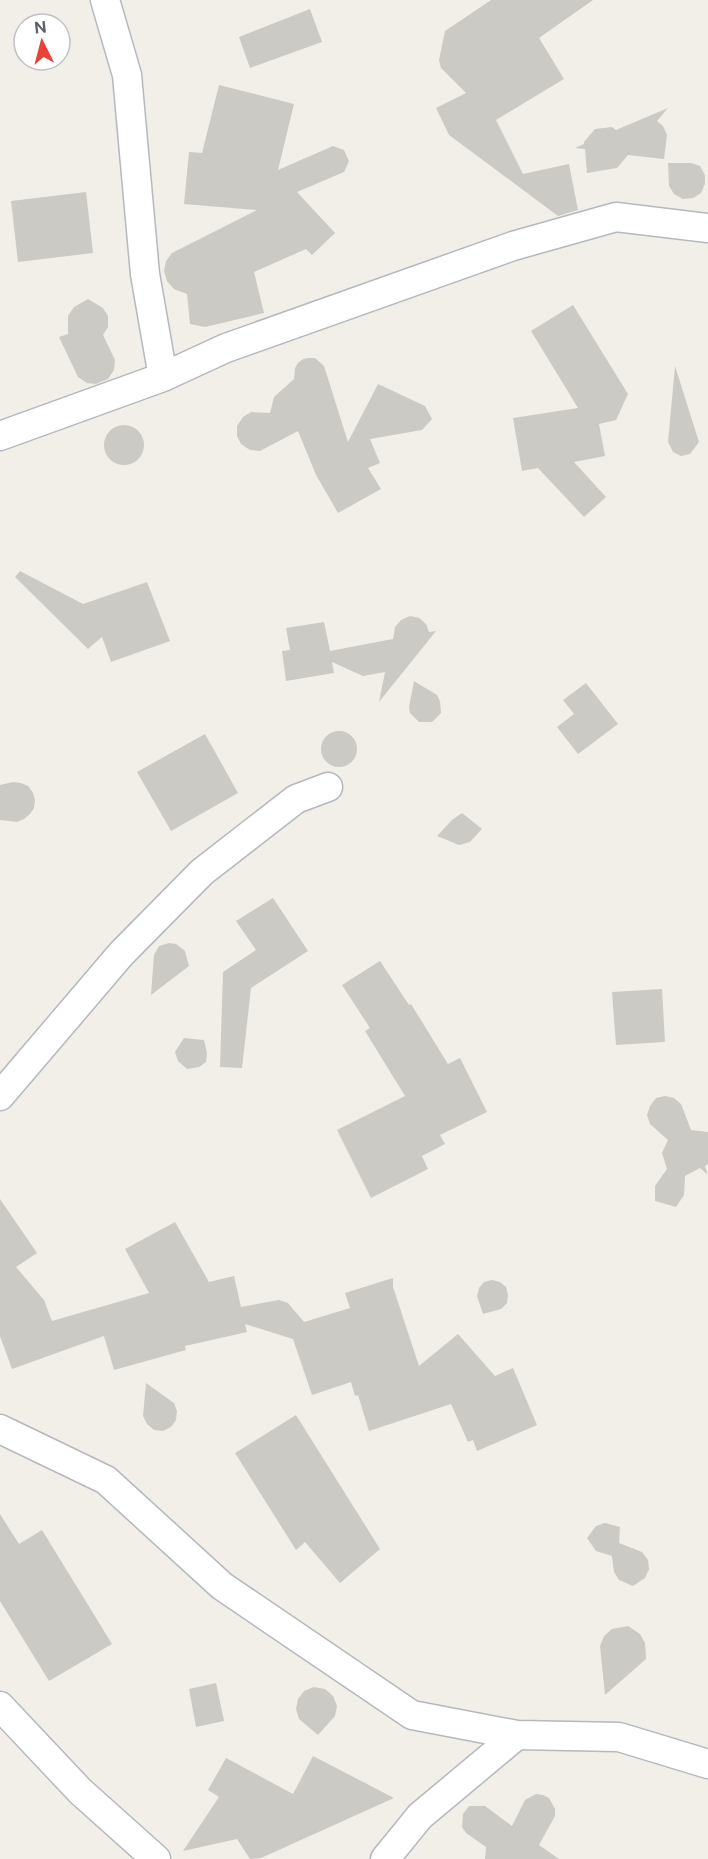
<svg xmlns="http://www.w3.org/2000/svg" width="708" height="1859" viewBox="0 0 708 1859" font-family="'Public Sans',sans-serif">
<rect width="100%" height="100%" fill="#f1efe8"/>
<path fill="#cccac5" d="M 491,0 L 593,0 L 539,38 L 564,79 L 496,120 L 523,174 L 569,164 L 578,210 L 558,216 L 449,135 L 436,108 L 466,93 L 441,68 L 439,60 L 445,31 Z
M 310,9 L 322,42 L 250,68 L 239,37 Z
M 219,85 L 294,104 L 278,170 L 333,146 L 344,150 L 349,161 L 344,172 L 297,192 L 335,233 L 312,255 L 306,249 L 254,272 L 264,313 L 205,327 L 190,324 L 187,294 L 174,289 L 167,281 L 164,271 L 166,261 L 172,253 L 257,210 L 184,204 L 189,152 L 202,153 Z
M 668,108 L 657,121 L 663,126 L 667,135 L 664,159 L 628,155 L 617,168 L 587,173 L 585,149 L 575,148 L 584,144 L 584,142 L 595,129 L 612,127 L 616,130 Z
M 668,163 L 691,163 L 700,166 L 705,175 L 705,184 L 701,193 L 693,198 L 683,199 L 674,194 L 669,186 Z
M 86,192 L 93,253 L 18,262 L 11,201 Z
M 88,299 L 103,308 L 108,316 L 108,327 L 103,335 L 115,360 L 114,370 L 108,379 L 96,384 L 87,383 L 78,377 L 59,337 L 68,334 L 68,316 L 74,307 Z
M 573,305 L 628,394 L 616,420 L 599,424 L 605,456 L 574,462 L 606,497 L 584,517 L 538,468 L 522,471 L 513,418 L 578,408 L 531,331 Z
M 309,358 L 315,358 L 324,366 L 348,442 L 378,384 L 425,406 L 432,419 L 422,430 L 370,439 L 380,463 L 368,468 L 381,489 L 338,513 L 316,475 L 298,431 L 260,451 L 250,450 L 241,444 L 237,436 L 237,426 L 243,417 L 251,412 L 270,413 L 274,397 L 294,379 L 295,368 L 298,363 L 303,359 Z
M 675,366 L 699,442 L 690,454 L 681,456 L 673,452 L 668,442 Z
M104 445a20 20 0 1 1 40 0a20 20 0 1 1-40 0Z
M 20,571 L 83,604 L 147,582 L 170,641 L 111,662 L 102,637 L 88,649 L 15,577 Z
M 410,616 L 419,618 L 426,624 L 429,632 L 436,631 L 379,702 L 385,672 L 363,676 L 332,662 L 334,673 L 286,681 L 282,651 L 290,650 L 286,628 L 324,622 L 330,651 L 393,639 L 395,627 L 401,620 Z
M 414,681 L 437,695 L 440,701 L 441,713 L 432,722 L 419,722 L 410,713 L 409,707 Z
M 586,683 L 618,724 L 578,754 L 557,727 L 574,714 L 563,700 Z
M321 749a18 18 0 1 1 36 0a18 18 0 1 1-36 0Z
M 205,734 L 238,793 L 171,831 L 137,772 Z
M 13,782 L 21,783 L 28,786 L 33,793 L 35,800 L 34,808 L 30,814 L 24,819 L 17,822 L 0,820 L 0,785 Z
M 462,813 L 482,829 L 470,842 L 459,845 L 437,836 L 452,820 Z
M 273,898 L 308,951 L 251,988 L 242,1068 L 220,1067 L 223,972 L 256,950 L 236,921 Z
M 169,943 L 176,944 L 185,951 L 189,966 L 151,995 L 154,955 L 159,946 Z
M 380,961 L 409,1005 L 411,1004 L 448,1064 L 460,1058 L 487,1112 L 440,1135 L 445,1144 L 422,1156 L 428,1169 L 371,1198 L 337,1130 L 405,1096 L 365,1031 L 370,1028 L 342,985 Z
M 662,989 L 665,1042 L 616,1045 L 612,992 Z
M 184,1038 L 204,1040 L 207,1053 L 206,1062 L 199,1067 L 187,1069 L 178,1061 L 175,1052 Z
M 665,1096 L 674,1098 L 681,1104 L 691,1130 L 708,1132 L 708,1164 L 705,1166 L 708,1175 L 700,1168 L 685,1176 L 684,1195 L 676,1207 L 655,1201 L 655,1186 L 667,1169 L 662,1153 L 668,1140 L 650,1124 L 647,1115 L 650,1106 L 656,1098 Z
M 0,1199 L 37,1253 L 16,1267 L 44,1300 L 52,1321 L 149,1293 L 125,1249 L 175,1222 L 209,1282 L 234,1276 L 241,1307 L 279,1300 L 288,1303 L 304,1322 L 350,1308 L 345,1293 L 393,1278 L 393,1287 L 419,1366 L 458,1334 L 495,1376 L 513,1368 L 537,1425 L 477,1451 L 473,1440 L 468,1442 L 451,1404 L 369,1431 L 358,1395 L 355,1396 L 351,1382 L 312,1395 L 293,1339 L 245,1324 L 247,1332 L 185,1346 L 186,1350 L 114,1370 L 104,1336 L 12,1369 L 0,1336 Z
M 492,1280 L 500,1282 L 506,1287 L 508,1295 L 507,1303 L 501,1309 L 483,1314 L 477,1296 L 479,1288 L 484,1282 Z
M 146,1383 L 174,1403 L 177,1411 L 176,1420 L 171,1427 L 163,1431 L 154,1430 L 147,1424 L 143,1416 Z
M 296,1415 L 380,1549 L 340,1583 L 305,1542 L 296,1550 L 235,1453 Z
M 0,1514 L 19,1544 L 42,1530 L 112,1644 L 49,1681 L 0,1601 Z
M 605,1523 L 620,1527 L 619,1543 L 642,1552 L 648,1560 L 649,1569 L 645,1578 L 633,1586 L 619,1580 L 614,1572 L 612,1556 L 596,1551 L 587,1538 L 596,1526 Z
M 628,1626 L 640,1634 L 645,1643 L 646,1659 L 605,1695 L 600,1646 L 604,1636 L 612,1629 Z
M 216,1683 L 224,1721 L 196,1727 L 189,1689 Z
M 314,1687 L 325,1689 L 333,1696 L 337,1706 L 335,1716 L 318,1735 L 299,1719 L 296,1709 L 298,1699 L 304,1691 Z
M 313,1756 L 394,1798 L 261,1858 L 250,1859 L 237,1839 L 183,1851 L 219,1797 L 208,1790 L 226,1758 L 293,1794 Z
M 536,1794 L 543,1795 L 549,1798 L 555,1809 L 555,1816 L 539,1845 L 559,1859 L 485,1859 L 486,1847 L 466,1833 L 462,1827 L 463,1814 L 469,1806 L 485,1806 L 512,1826 L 525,1800 Z"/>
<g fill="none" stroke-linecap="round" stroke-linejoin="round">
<defs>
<path id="street" d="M 105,0 L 127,75 L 145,274 L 163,377
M 0,436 L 163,377 L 226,348 L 513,246 L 616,217 L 708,228
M 0,1096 L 121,954 L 202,872 L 296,799 L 328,787
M 0,1429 L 106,1480 L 222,1586 L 412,1715 L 517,1735 L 619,1737 L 708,1764
M 0,1706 L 80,1791 L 156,1859
M 385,1859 L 420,1816 L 517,1735"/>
</defs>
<use href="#street" stroke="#b5b8bc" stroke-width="31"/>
<use href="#street" stroke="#fff" stroke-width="28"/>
</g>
<g transform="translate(42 42) rotate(354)"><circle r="28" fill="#ffffff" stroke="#bfc1c3" stroke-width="1.5"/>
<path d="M0-4.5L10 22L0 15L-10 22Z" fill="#ea4335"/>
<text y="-9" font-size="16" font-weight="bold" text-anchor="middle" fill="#5f6368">N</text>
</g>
</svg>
